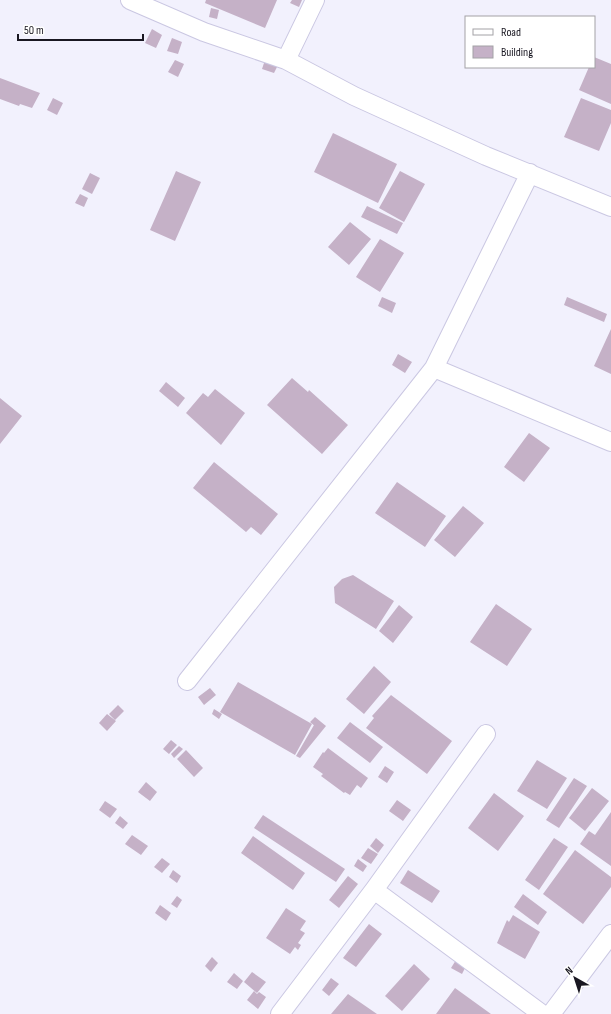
<svg xmlns="http://www.w3.org/2000/svg" width="611" height="1014" viewBox="0 0 611 1014" font-family="'Sofia Sans Condensed',sans-serif">
<rect width="100%" height="100%" fill="#f2f1fd"/>
<path fill="#c5b1c7" d="M 206,0 L 277,0 L 265,28 L 205,3 Z
M 292,0 L 302,0 L 299,7 L 290,3 Z
M 211,8 L 219,10 L 217,19 L 209,17 Z
M 152,29 L 162,35 L 156,48 L 145,43 Z
M 172,38 L 182,42 L 178,54 L 167,51 Z
M 594,57 L 611,64 L 611,104 L 579,90 L 589,67 L 594,67 Z
M 175,60 L 184,64 L 178,77 L 168,72 Z
M 265,60 L 278,65 L 274,73 L 262,69 Z
M 0,78 L 40,93 L 32,108 L 20,104 L 19,106 L 0,99 Z
M 53,98 L 63,103 L 57,115 L 47,110 Z
M 581,98 L 611,110 L 611,123 L 599,151 L 564,137 Z
M 333,133 L 397,164 L 378,203 L 314,172 Z
M 176,171 L 201,182 L 175,241 L 150,230 Z
M 400,171 L 425,184 L 404,222 L 379,208 Z
M 90,173 L 100,178 L 92,194 L 82,189 Z
M 80,194 L 88,198 L 84,207 L 75,203 Z
M 367,206 L 403,223 L 397,234 L 361,217 Z
M 350,222 L 371,239 L 349,265 L 328,247 Z
M 380,239 L 404,253 L 380,292 L 356,277 Z
M 382,297 L 396,303 L 392,313 L 378,306 Z
M 567,297 L 607,314 L 604,322 L 564,305 Z
M 611,329 L 611,374 L 594,366 Z
M 398,354 L 412,362 L 405,373 L 392,365 Z
M 292,378 L 308,392 L 309,390 L 348,425 L 322,454 L 267,405 Z
M 166,382 L 185,398 L 178,407 L 159,391 Z
M 215,389 L 245,413 L 221,445 L 186,413 L 203,393 L 208,397 Z
M 0,398 L 22,416 L 0,444 Z
M 529,433 L 550,448 L 524,482 L 504,467 Z
M 214,462 L 278,514 L 261,535 L 251,527 L 246,532 L 193,488 Z
M 397,482 L 446,516 L 425,547 L 375,513 Z
M 463,506 L 484,523 L 455,557 L 434,540 Z
M 353,575 L 394,601 L 376,629 L 335,603 L 334,587 L 342,579 Z
M 496,604 L 532,629 L 507,666 L 470,642 Z
M 399,605 L 413,617 L 393,643 L 379,631 Z
M 374,666 L 391,682 L 364,714 L 346,699 Z
M 238,682 L 312,724 L 295,755 L 220,712 Z
M 210,688 L 216,695 L 204,705 L 198,697 Z
M 391,695 L 452,741 L 427,774 L 366,728 L 374,718 L 372,716 Z
M 118,705 L 124,711 L 115,720 L 109,714 Z
M 214,709 L 222,714 L 219,719 L 212,714 Z
M 107,714 L 116,721 L 107,731 L 99,723 Z
M 315,717 L 326,726 L 300,758 L 296,756 L 314,725 L 316,727 L 310,722 Z
M 350,722 L 383,747 L 370,763 L 337,738 Z
M 171,740 L 177,745 L 169,754 L 163,749 Z
M 179,746 L 183,749 L 174,758 L 171,754 Z
M 328,748 L 368,778 L 361,788 L 357,785 L 350,795 L 345,792 L 344,793 L 321,776 L 323,774 L 313,767 L 323,752 L 324,753 Z
M 186,750 L 203,768 L 194,777 L 177,759 Z
M 537,760 L 567,778 L 547,809 L 517,791 Z
M 385,766 L 394,772 L 387,783 L 378,777 Z
M 574,778 L 587,786 L 559,828 L 546,820 Z
M 146,782 L 157,792 L 150,801 L 138,792 Z
M 592,788 L 609,801 L 585,831 L 569,818 Z
M 494,793 L 524,816 L 498,851 L 468,828 Z
M 397,800 L 411,810 L 403,821 L 389,811 Z
M 105,801 L 117,809 L 110,818 L 99,810 Z
M 611,812 L 611,866 L 580,844 L 589,831 L 595,835 Z
M 263,815 L 345,869 L 336,882 L 254,828 Z
M 120,816 L 128,823 L 123,829 L 115,823 Z
M 132,835 L 148,846 L 141,855 L 125,844 Z
M 253,836 L 305,873 L 293,890 L 241,853 Z
M 376,838 L 384,845 L 378,853 L 370,846 Z
M 554,838 L 568,847 L 539,890 L 525,880 Z
M 368,848 L 378,854 L 371,864 L 361,858 Z
M 575,850 L 611,877 L 611,887 L 583,924 L 543,894 Z
M 162,858 L 170,864 L 162,873 L 154,867 Z
M 358,859 L 367,866 L 363,872 L 354,866 Z
M 173,870 L 181,876 L 177,883 L 169,877 Z
M 408,870 L 440,891 L 432,903 L 400,883 Z
M 348,876 L 358,884 L 339,908 L 329,900 Z
M 523,894 L 547,912 L 538,925 L 514,907 Z
M 177,896 L 182,900 L 177,908 L 171,904 Z
M 160,905 L 171,913 L 166,921 L 155,913 Z
M 286,908 L 306,921 L 300,930 L 305,933 L 298,943 L 301,945 L 298,950 L 295,947 L 290,954 L 266,938 Z
M 513,915 L 540,932 L 525,959 L 497,943 L 507,920 L 509,922 Z
M 369,924 L 382,934 L 356,967 L 343,958 Z
M 212,957 L 218,963 L 211,972 L 205,966 Z
M 456,960 L 466,966 L 462,974 L 451,968 Z
M 414,964 L 430,979 L 402,1011 L 385,996 Z
M 252,972 L 266,982 L 257,993 L 244,982 Z
M 234,973 L 243,981 L 237,989 L 227,982 Z
M 331,978 L 339,984 L 329,996 L 322,990 Z
M 455,988 L 491,1014 L 436,1014 Z
M 254,991 L 257,994 L 259,992 L 266,997 L 258,1009 L 247,1000 Z
M 348,994 L 377,1014 L 331,1014 Z"/>
<g fill="none" stroke-linecap="round" stroke-linejoin="round">
<defs>
<path id="minor" d="M 130,0 L 204,32 L 286,60
M 315,0 L 286,60 L 354,96 L 486,156 L 611,207
M 434,368 L 530,173
M 187,681 L 434,368 L 611,442
M 486,734 L 374,890 L 542,1014
M 280,1014 L 374,890
M 551,1014 L 611,934"/>
</defs>
<use href="#minor" stroke="#cac7e2" stroke-width="20"/>
<use href="#minor" stroke="#fff" stroke-width="18"/>
</g>
<rect x="465" y="16" width="130" height="52" fill="#ffffff" stroke="#a3a2a6"/>
<rect x="473" y="29" width="20" height="6" fill="#ffffff" stroke="#a3a2a6"/>
<text x="501" y="36" font-size="12" fill="#191721">Road</text>
<rect x="473" y="46" width="20" height="12" fill="#c5b1c7" stroke="#a3a2a6"/>
<text x="501" y="56" font-size="12" fill="#191721">Building</text>
<g transform="translate(575 978) rotate(321)" stroke="#ffffff" stroke-width="3" paint-order="stroke">
<path d="M0-3L7 15L0 10L-7 15Z" fill="#191721"/>
<text y="-6" font-size="11" font-weight="bold" text-anchor="middle" fill="#191721">N</text>
</g>
<path d="M18 34v6h125v-6" fill="none" stroke="#191721" stroke-width="2"/>
<text x="24" y="34" font-size="12" fill="#191721" stroke="#ffffff" stroke-width="3" paint-order="stroke">50 m</text>
</svg>
